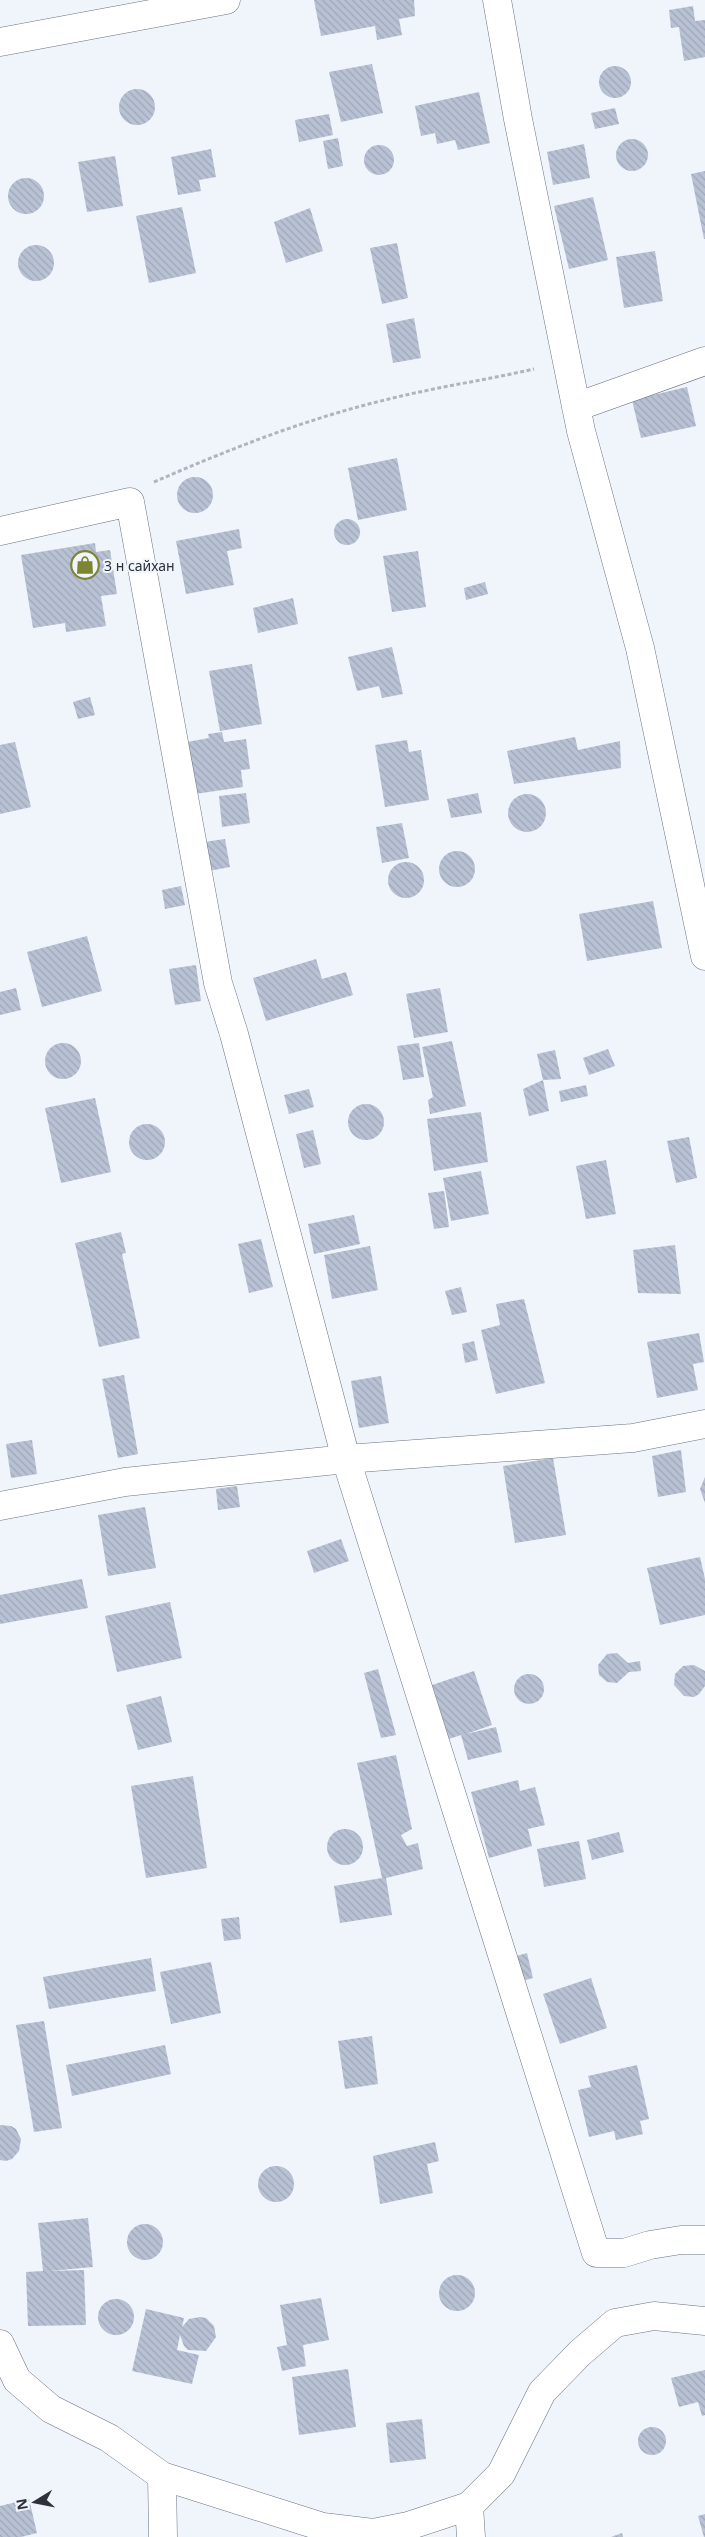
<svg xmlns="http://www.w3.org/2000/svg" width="705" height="2537" viewBox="0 0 705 2537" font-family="'Noto Sans',sans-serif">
<defs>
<pattern id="building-back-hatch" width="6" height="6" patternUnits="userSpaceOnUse" patternTransform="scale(1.25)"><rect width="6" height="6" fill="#b9c2d4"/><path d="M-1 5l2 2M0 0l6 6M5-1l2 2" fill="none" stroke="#9fa7b7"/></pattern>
</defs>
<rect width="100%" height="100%" fill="#f0f4fb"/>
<path fill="url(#building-back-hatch)" d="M 314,0 L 414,0 L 415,16 L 399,19 L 402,35 L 377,40 L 375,26 L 321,36 Z
M 693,6 L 695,21 L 705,20 L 705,57 L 684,61 L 679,27 L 671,28 L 669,10 Z
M 372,64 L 383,113 L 341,122 L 329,72 Z
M599 82a16 16 0 1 1 32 0a16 16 0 1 1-32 0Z
M119 107a18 18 0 1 1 36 0a18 18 0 1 1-36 0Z
M 479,92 L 490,143 L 458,150 L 455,140 L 437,144 L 435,133 L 421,136 L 415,106 Z
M 615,108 L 619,124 L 595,129 L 591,113 Z
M 329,114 L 333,135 L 299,142 L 295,120 Z
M 338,138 L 343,166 L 328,169 L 323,141 Z
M616 155a16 16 0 1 1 32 0a16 16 0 1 1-32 0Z
M 584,144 L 590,178 L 553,185 L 547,152 Z
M364 160a15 15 0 1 1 30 0a15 15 0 1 1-30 0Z
M 211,149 L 216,177 L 199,180 L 201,191 L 178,195 L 171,157 Z
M 115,156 L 123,206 L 87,212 L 78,162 Z
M 705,171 L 705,239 L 704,239 L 691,174 Z
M8 196a18 18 0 1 1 36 0a18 18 0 1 1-36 0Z
M 593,197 L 608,260 L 569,269 L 554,206 Z
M 182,207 L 196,273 L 149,283 L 136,216 Z
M 310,208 L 323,251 L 286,263 L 274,222 Z
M 397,243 L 408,298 L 382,304 L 370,248 Z
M18 263a18 18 0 1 1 36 0a18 18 0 1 1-36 0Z
M 655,251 L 663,301 L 624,308 L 616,257 Z
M 414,318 L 421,358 L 393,363 L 386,324 Z
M 687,387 L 696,426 L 641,438 L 632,400 Z
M 397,458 L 407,510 L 358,520 L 348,468 Z
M177 495a18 18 0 1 1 36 0a18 18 0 1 1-36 0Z
M334 532a13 13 0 1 1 26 0a13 13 0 1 1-26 0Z
M 239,529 L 242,548 L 227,551 L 234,585 L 186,594 L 176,541 Z
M 95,543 L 96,552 L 110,550 L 117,594 L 101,596 L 106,626 L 66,632 L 65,623 L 33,628 L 21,555 Z
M 418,551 L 426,607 L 392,612 L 383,556 Z
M 485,582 L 488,594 L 466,600 L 464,588 Z
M 293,598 L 298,624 L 258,633 L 253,608 Z
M 392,647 L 403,694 L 382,698 L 379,686 L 357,691 L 348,657 Z
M 252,664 L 262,724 L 220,731 L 209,671 Z
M 90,697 L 95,715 L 78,719 L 73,702 Z
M 222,732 L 224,742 L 246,739 L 250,769 L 241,770 L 243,787 L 195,794 L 187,742 L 209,738 L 208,734 Z
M 575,737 L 578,750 L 620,741 L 621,768 L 514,784 L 507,751 Z
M 407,740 L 409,752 L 421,750 L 429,800 L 385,807 L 375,745 Z
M 15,742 L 31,807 L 0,814 L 0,745 Z
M 246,793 L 250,823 L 222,827 L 219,796 Z
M 478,793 L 482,813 L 451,818 L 447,799 Z
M508 813a19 19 0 1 1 38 0a19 19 0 1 1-38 0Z
M 402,823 L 409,858 L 382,863 L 376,827 Z
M 225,839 L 230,867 L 209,871 L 204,842 Z
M439 869a18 18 0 1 1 36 0a18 18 0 1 1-36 0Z
M388 880a18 18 0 1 1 36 0a18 18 0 1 1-36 0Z
M 181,886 L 185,905 L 165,909 L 162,890 Z
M 653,901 L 662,948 L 587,961 L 579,914 Z
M 87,936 L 102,991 L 42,1007 L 27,952 Z
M 316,959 L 322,979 L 346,972 L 353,995 L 266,1021 L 253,978 Z
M 196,965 L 201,1001 L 175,1005 L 169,969 Z
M 16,988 L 21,1010 L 0,1015 L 0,992 Z
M 440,988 L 448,1032 L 414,1038 L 406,994 Z
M 452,1041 L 466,1106 L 430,1114 L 428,1100 L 433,1097 L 422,1047 Z
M 419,1043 L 424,1077 L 403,1080 L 397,1046 Z
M45 1061a18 18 0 1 1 36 0a18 18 0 1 1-36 0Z
M 608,1049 L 615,1066 L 589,1075 L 583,1058 Z
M 555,1050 L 561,1079 L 543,1080 L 537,1054 Z
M 543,1080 L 549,1111 L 529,1116 L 523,1089 Z
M 586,1085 L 588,1096 L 561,1102 L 559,1091 Z
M 309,1089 L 314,1107 L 289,1114 L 284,1095 Z
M 95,1098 L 111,1172 L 61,1183 L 45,1108 Z
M348 1122a18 18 0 1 1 36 0a18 18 0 1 1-36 0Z
M 481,1112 L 488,1162 L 434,1171 L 427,1119 Z
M129 1142a18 18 0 1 1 36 0a18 18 0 1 1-36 0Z
M 313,1130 L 321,1164 L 304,1168 L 296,1134 Z
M 689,1137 L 697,1178 L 676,1183 L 667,1141 Z
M 606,1160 L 616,1214 L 586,1219 L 576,1166 Z
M 481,1171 L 489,1214 L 451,1221 L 443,1178 Z
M 444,1191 L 449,1227 L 434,1229 L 428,1193 Z
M 354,1215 L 360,1244 L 314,1254 L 308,1224 Z
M 121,1232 L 126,1253 L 122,1254 L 140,1338 L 99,1347 L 75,1243 Z
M 261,1239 L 273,1287 L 249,1293 L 238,1244 Z
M 675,1245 L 681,1294 L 638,1293 L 633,1250 Z
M 370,1246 L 378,1290 L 332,1299 L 324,1255 Z
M 461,1287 L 467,1312 L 452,1315 L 445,1291 Z
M 524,1299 L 545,1383 L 496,1394 L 481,1330 L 500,1325 L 496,1304 Z
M 699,1333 L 704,1362 L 693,1364 L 698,1390 L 657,1398 L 647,1342 Z
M 474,1341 L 478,1360 L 465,1363 L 462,1344 Z
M 124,1375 L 138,1454 L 118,1458 L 102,1379 Z
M 381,1376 L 389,1423 L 359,1428 L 351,1381 Z
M 32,1440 L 37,1474 L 11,1478 L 6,1444 Z
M 681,1450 L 686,1492 L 658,1497 L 652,1456 Z
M 553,1458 L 566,1535 L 515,1543 L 503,1466 Z
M 705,1477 L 705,1503 L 700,1489 Z
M 237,1486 L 240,1507 L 218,1510 L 216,1489 Z
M 145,1507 L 156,1568 L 108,1576 L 98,1515 Z
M 341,1539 L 349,1561 L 314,1573 L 307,1551 Z
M 700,1557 L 705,1579 L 705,1615 L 660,1625 L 647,1568 Z
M 82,1579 L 88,1608 L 0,1624 L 0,1595 Z
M 170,1602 L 182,1658 L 117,1672 L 105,1616 Z
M 617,1653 L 628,1663 L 640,1661 L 641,1671 L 629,1672 L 617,1683 L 607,1682 L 599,1675 L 598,1665 L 607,1654 Z
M 694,1665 L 705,1671 L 705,1686 L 699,1694 L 694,1697 L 684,1696 L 674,1685 L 675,1674 L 683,1666 Z
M 378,1669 L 396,1735 L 381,1738 L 364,1673 Z
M 474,1671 L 492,1725 L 466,1734 L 496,1727 L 502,1752 L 468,1760 L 461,1735 L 449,1739 L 432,1685 Z
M514 1689a15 15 0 1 1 30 0a15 15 0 1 1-30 0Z
M 161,1696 L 172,1742 L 138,1750 L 126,1705 Z
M 396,1755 L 412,1829 L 401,1835 L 407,1846 L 418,1843 L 423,1869 L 386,1878 L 392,1915 L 340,1923 L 334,1886 L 382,1878 L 357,1763 Z
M 193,1776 L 207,1868 L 146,1878 L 131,1786 Z
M 518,1780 L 520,1791 L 535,1787 L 545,1825 L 528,1829 L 532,1846 L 489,1858 L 471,1792 Z
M327 1847a18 18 0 1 1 36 0a18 18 0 1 1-36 0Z
M 619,1832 L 624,1852 L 592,1860 L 587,1840 Z
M 579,1841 L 586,1879 L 544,1887 L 537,1849 Z
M 239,1917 L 241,1939 L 224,1941 L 221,1919 Z
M 527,1953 L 533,1978 L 515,1983 L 509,1958 Z
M 151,1958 L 156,1991 L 49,2009 L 43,1977 Z
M 211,1962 L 221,2013 L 171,2024 L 160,1972 Z
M 591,1978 L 607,2028 L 560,2044 L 543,1994 Z
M 44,2021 L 62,2128 L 34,2132 L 16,2025 Z
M 372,2036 L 378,2084 L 345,2089 L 338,2041 Z
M 165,2045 L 171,2074 L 72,2096 L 66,2065 Z
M 637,2065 L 649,2119 L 640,2121 L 643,2134 L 616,2140 L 614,2131 L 589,2137 L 578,2090 L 591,2087 L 588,2076 Z
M 0,2125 L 11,2126 L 16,2129 L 21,2139 L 19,2151 L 12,2159 L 6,2161 L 0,2160 Z
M 435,2142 L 439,2161 L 427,2164 L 433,2193 L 380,2204 L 373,2156 Z
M258 2184a18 18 0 1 1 36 0a18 18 0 1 1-36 0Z
M 88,2218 L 93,2267 L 50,2271 L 84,2270 L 86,2325 L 28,2326 L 26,2272 L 43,2271 L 38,2223 Z
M127 2242a18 18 0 1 1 36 0a18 18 0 1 1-36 0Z
M439 2293a18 18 0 1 1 36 0a18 18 0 1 1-36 0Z
M 321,2298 L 329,2340 L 303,2345 L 306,2366 L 282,2371 L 277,2347 L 287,2345 L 280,2305 Z
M98 2317a18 18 0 1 1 36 0a18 18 0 1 1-36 0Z
M 146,2309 L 184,2318 L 182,2327 L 189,2319 L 200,2317 L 206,2318 L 214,2326 L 216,2337 L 206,2351 L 188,2350 L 184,2346 L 180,2335 L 177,2350 L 199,2355 L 192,2384 L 132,2371 Z
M 348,2369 L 356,2427 L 299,2435 L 292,2377 Z
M 705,2370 L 705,2415 L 702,2416 L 698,2402 L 679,2407 L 671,2378 Z
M 422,2419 L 426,2459 L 390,2463 L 386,2423 Z
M638 2441a14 14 0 1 1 28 0a14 14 0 1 1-28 0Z
M 29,2499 L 37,2533 L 21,2537 L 0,2537 L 0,2506 Z
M 705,2514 L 705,2537 L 704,2537 L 698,2516 Z
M 622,2533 L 623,2537 L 611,2537 Z"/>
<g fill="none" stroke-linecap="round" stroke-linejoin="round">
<defs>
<path id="street" d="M 497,0 L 518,119 L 581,431 L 640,648 L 705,956
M 576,407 L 705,361
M 0,531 L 130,502 L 218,983 L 234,1034 L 346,1459 L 596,2253 L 624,2253 L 650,2245 L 681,2240 L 705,2240
M 0,1506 L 125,1482 L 346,1459 L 633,1438 L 705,1424
M 0,2344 L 17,2380 L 51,2409 L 109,2438 L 162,2476 L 323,2527 L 373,2533 L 408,2526 L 469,2506 L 501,2474 L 542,2392 L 580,2353 L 615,2323 L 654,2316 L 705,2321
M 162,2476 L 163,2537
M 469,2506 L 471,2537"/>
<path id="secondary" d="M 0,42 L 226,0"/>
</defs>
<use href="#street" stroke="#6a7383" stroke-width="29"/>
<use href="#secondary" stroke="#6a7383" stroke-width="29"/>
<path stroke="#b0b4bb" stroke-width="3" stroke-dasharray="4 2.5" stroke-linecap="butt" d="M 154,482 C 230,449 308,418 389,399 C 437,387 486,380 534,369"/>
<use href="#street" stroke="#fff" stroke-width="28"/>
<use href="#secondary" stroke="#fff" stroke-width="28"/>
</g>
<defs>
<symbol id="shop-ring" viewBox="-11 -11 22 22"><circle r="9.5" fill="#f0f4fb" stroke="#7c8531" stroke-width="1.5"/><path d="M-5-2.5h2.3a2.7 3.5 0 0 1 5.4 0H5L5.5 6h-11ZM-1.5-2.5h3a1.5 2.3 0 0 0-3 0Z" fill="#7c8531"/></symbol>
</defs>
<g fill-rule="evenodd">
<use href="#shop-ring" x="69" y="549" width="32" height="32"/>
</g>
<g text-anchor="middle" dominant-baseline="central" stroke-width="4" stroke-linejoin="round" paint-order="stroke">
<g font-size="14" fill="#2e3139" stroke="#f0f4fb" text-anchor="start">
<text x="104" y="565">3 н сайхан</text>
</g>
</g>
<g transform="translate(35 2502) rotate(260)" stroke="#f0f4fb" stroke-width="4" paint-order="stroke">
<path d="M0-4L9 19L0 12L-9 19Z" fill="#2e3139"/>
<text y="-8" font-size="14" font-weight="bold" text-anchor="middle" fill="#2e3139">N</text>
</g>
</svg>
